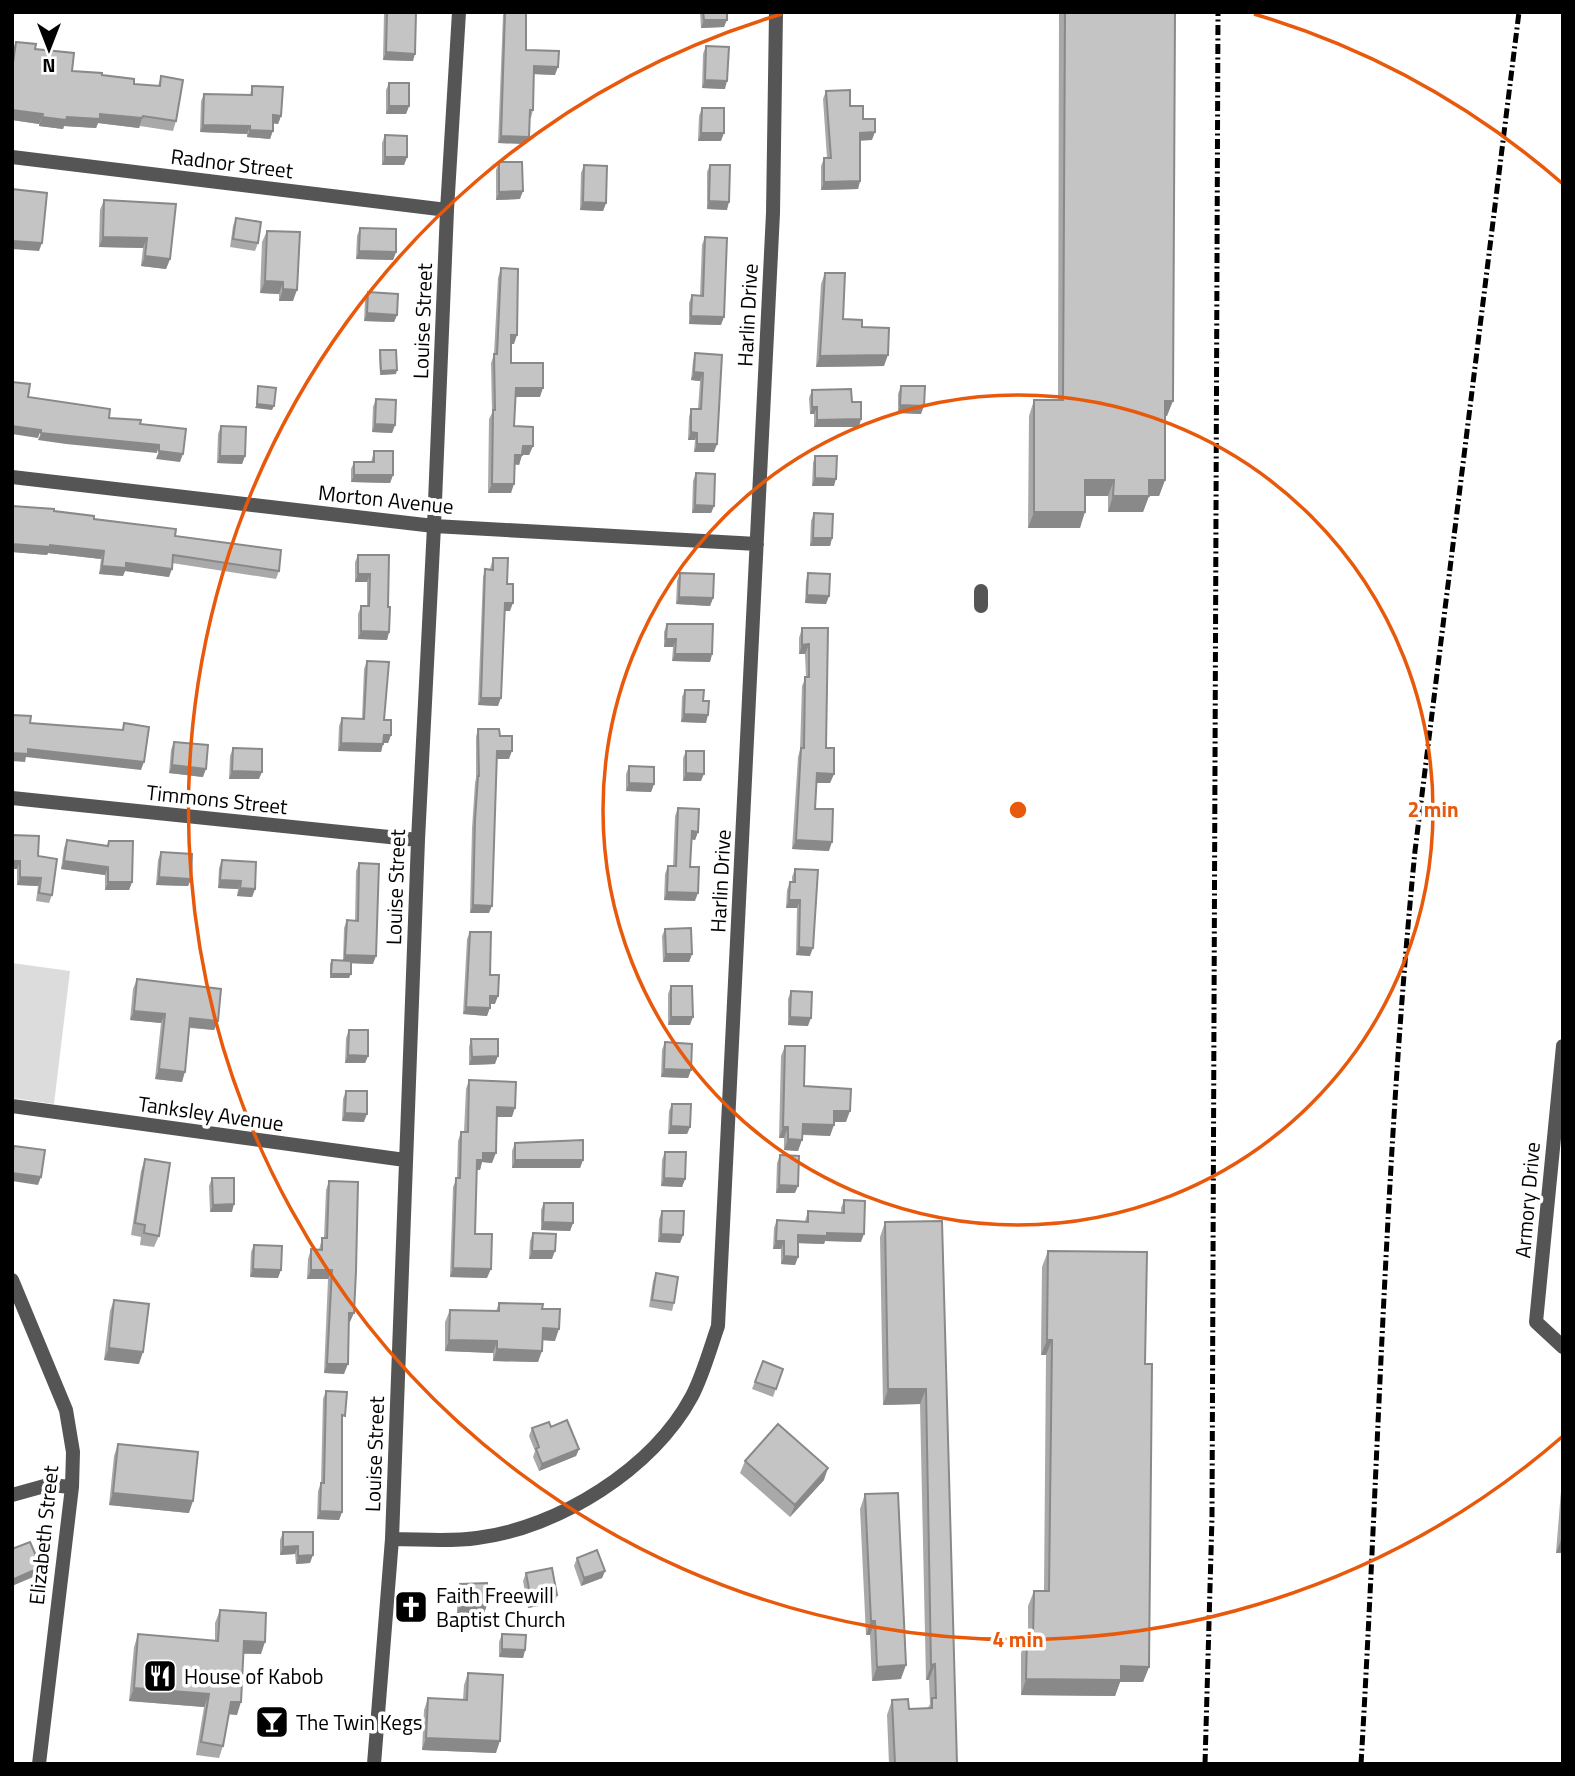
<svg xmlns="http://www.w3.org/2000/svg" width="1575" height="1776" viewBox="0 0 1575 1776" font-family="'Titillium Web',sans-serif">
<rect width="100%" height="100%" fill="#fff"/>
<path fill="#dcdcdc" d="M 12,963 L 70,971 L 54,1104 L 12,1098 Z"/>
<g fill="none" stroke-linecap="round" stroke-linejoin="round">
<path stroke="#555" stroke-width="14" d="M 12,157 L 447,210
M 12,477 L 434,526 L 757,544
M 981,606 L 981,591
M 12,798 L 418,840
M 1563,1046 L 1536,1322 L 1563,1347
M 12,1106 L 405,1160
M 12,1280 L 66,1410 L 73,1452 L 72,1487 L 39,1764
M 12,1495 L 48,1485 L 72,1487
M 392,1539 C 420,1539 449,1542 477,1538 C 558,1528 653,1469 692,1396 C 703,1375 710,1349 718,1326 L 773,213 L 776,12
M 374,1764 L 392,1539 L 418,840 L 434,526 L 447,210 L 459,12"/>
<path stroke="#000" stroke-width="5" stroke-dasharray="10 3.5 2 3.5" stroke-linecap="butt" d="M 1205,1764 L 1212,1517 L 1218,12
M 1361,1764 C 1379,1460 1385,1154 1415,851 L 1519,12"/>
</g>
<path fill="#a9a9a9" d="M 384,12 L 416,12 L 413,61 L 383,60 Z
M 504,12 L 526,12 L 526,50 L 555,75 L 534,74 L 533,110 L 531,118 L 530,118 L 526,144 L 498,143 L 503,15 Z
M 700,12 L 727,12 L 724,27 L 701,28 Z
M 1059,12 L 1175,12 L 1167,416 L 1165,416 L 1165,480 L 1159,496 L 1149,496 L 1143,512 L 1108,512 L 1108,496 L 1085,496 L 1080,528 L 1028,528 L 1029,416 L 1034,400 L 1058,400 Z
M 16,42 L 35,49 L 72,71 L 102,75 L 134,84 L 158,86 L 161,76 L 176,121 L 173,131 L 140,126 L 139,128 L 98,123 L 96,128 L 64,126 L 63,129 L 39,126 L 39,124 L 12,120 L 12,52 Z
M 706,46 L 725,89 L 702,88 L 703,54 Z
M 389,83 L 409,106 L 406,114 L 386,114 L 386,90 Z
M 252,86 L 281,116 L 278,124 L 273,123 L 270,139 L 247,137 L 247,134 L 200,132 L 201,101 L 204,94 L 250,95 Z
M 826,91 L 850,106 L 863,119 L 872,140 L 860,140 L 860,181 L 858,189 L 821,190 L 821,166 L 824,158 L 827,158 L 823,99 Z
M 702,108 L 721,141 L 698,141 L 699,116 Z
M 385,135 L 407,157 L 404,165 L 382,165 L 382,143 Z
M 499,162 L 520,199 L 496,200 L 496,170 Z
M 584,165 L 606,203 L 603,211 L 580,210 L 581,173 Z
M 710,165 L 727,210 L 707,209 L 707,172 Z
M 104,200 L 170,259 L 166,269 L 141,266 L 143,248 L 99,247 L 100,210 Z
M 236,218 L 258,243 L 255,251 L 230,247 L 233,226 Z
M 360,228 L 396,252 L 393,260 L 356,259 L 357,236 Z
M 267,231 L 293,301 L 279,301 L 279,294 L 260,293 L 262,242 Z
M 705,237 L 721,325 L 689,324 L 689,303 L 692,295 L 700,296 L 702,245 Z
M 501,268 L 514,344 L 511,344 L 511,363 L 540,397 L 515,397 L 514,426 L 533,446 L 529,455 L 522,455 L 519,465 L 515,464 L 511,493 L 488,493 L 489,419 L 492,413 L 491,363 L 494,354 L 498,278 Z
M 825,273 L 843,319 L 862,327 L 884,366 L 816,367 L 821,284 Z
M 368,292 L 397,315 L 394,322 L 364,321 L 365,300 Z
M 380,350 L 396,374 L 380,375 L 379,354 Z
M 695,353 L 722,355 L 717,444 L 714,452 L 694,452 L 695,440 L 688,440 L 689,417 L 691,409 L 698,409 L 700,381 L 691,380 L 693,361 Z
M 901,386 L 921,414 L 898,413 L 898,394 Z
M 812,390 L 852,402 L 859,427 L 814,427 L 814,414 L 810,414 L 809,398 Z
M 376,399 L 395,425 L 392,433 L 372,432 L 373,407 Z
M 221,426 L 245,456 L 242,464 L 217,463 L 218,434 Z
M 374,451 L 393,475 L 390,483 L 351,482 L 351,469 L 354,462 L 371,462 Z
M 815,456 L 834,486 L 812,486 L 813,463 Z
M 696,473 L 714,506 L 711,513 L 692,513 L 693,481 Z
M 12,506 L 54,511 L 175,536 L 279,571 L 276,579 L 172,563 L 169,577 L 125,571 L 123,576 L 99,574 L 101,559 L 48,553 L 47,555 L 12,552 Z
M 814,513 L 832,538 L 830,546 L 810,546 L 811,521 Z
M 358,555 L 388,607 L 389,632 L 387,640 L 358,639 L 358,614 L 361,606 L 367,606 L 367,582 L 355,582 L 355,562 Z
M 493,558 L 507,584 L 510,611 L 505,611 L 498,706 L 478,705 L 483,577 L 485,569 L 490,569 Z
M 680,573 L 713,598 L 710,606 L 676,604 L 677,581 Z
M 808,573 L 829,596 L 826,604 L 805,603 L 806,581 Z
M 667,624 L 712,654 L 710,662 L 672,661 L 673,647 L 664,647 L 664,632 Z
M 802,628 L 828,628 L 826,748 L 834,774 L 830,783 L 817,783 L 815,809 L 829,851 L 792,849 L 798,757 L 800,750 L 802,686 L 806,677 L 805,654 L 799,654 L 799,638 Z
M 367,661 L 384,720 L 391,735 L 388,743 L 383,743 L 381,752 L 338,751 L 339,726 L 342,718 L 362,719 L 364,669 Z
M 685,690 L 703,701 L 706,723 L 681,722 L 682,697 Z
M 478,729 L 500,736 L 509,759 L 497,759 L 489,913 L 470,913 L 472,828 L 475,783 L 476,778 L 476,737 Z
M 174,742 L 203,777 L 169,773 L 171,750 Z
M 233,748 L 259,779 L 229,779 L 230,756 Z
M 686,751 L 701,781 L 683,781 L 683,758 Z
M 629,766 L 654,784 L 651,792 L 626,791 L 626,774 Z
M 678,808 L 698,832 L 695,840 L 692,839 L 690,867 L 695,901 L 664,900 L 665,874 L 668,866 L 673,866 L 675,816 Z
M 12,835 L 38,856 L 52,895 L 49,903 L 36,901 L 38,886 L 17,885 L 17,869 L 12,869 Z
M 67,840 L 107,846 L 109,841 L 132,882 L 129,890 L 105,890 L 105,875 L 61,869 L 64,848 Z
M 161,852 L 191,879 L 188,886 L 156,885 L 158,860 Z
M 222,860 L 255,889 L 252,897 L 237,896 L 238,889 L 218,888 L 219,868 Z
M 359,863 L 373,964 L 351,963 L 349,978 L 330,978 L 330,964 L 332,960 L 343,961 L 344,928 L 347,920 L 355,921 L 356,871 Z
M 795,869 L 810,956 L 796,955 L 797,908 L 786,908 L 787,890 L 790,882 L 792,882 L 792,877 Z
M 665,929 L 692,954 L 689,962 L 663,962 L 662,936 Z
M 470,932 L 490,975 L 495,1004 L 490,1004 L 487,1016 L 463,1014 L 467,939 Z
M 137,979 L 218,1021 L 214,1030 L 189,1028 L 182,1082 L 155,1079 L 161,1023 L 130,1020 L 133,989 Z
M 671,986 L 690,1025 L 668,1025 L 668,994 Z
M 791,991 L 808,1026 L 788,1025 L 788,999 Z
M 349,1030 L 368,1056 L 365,1063 L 345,1063 L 346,1038 Z
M 471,1039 L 495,1064 L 469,1065 L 469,1047 Z
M 665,1042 L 691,1070 L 688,1078 L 661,1077 L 662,1050 Z
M 785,1046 L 804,1086 L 846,1122 L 834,1122 L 830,1136 L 802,1135 L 798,1151 L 784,1150 L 784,1138 L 779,1138 L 781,1056 Z
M 469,1080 L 512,1117 L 497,1117 L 492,1163 L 482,1162 L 480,1170 L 477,1170 L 475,1234 L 487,1278 L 450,1277 L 453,1187 L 457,1178 L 458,1141 L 461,1132 L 464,1132 L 466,1089 Z
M 346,1091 L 364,1122 L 342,1121 L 343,1099 Z
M 672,1104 L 690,1127 L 687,1134 L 668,1134 L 669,1111 Z
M 515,1143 L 583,1160 L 580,1168 L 512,1168 L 512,1151 Z
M 665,1152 L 685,1179 L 682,1187 L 661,1186 L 662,1160 Z
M 780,1155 L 795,1193 L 776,1193 L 777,1163 Z
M 145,1159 L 159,1236 L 154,1247 L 140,1245 L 141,1237 L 131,1235 L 141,1171 Z
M 212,1178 L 232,1212 L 210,1212 L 209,1186 Z
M 329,1181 L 350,1322 L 349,1322 L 344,1374 L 324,1373 L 328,1279 L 307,1279 L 308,1259 L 311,1249 L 319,1250 L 322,1238 L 324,1238 L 326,1190 Z
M 844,1200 L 861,1242 L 825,1241 L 824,1244 L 798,1243 L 798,1257 L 795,1265 L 781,1264 L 781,1249 L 773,1249 L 774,1228 L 777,1220 L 805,1221 L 808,1211 L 841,1213 L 841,1208 Z
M 544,1203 L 573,1223 L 570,1231 L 541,1230 L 541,1210 Z
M 662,1211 L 683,1235 L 680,1243 L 658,1242 L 659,1219 Z
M 942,1221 L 957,1764 L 889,1764 L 887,1715 L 892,1700 L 909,1709 L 928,1708 L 930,1704 L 929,1680 L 926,1680 L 920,1404 L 883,1405 L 880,1237 L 885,1222 Z
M 533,1233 L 552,1259 L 529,1259 L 530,1241 Z
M 254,1245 L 278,1278 L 250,1277 L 251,1252 Z
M 1048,1251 L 1145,1364 L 1149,1667 L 1143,1682 L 1120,1682 L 1115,1696 L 1021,1695 L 1021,1653 L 1027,1637 L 1028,1637 L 1028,1606 L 1034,1591 L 1044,1591 L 1046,1355 L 1041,1355 L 1042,1267 Z
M 656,1273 L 674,1303 L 672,1311 L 649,1307 L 653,1281 Z
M 114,1300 L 139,1364 L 104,1360 L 110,1311 Z
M 499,1303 L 542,1309 L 555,1341 L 543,1340 L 538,1362 L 493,1361 L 493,1353 L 445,1351 L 445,1322 L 450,1310 L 496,1311 Z
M 763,1361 L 783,1369 L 773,1397 L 752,1389 Z
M 326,1391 L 342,1423 L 342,1512 L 339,1520 L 317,1519 L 318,1491 L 321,1483 L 323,1399 Z
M 551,1427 L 579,1449 L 576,1456 L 539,1471 L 533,1457 L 535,1451 L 529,1436 L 532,1428 Z
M 118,1444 L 189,1513 L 109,1505 L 114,1456 Z
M 745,1461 L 824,1480 L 790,1517 L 740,1473 Z
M 1563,1466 L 1563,1553 L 1556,1553 Z
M 865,1494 L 901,1679 L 872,1681 L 870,1635 L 866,1635 L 860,1509 Z
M 283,1532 L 313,1532 L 310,1563 L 296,1564 L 295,1554 L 280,1555 L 280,1540 Z
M 577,1558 L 605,1571 L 602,1578 L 581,1586 L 574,1566 Z
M 526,1573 L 557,1595 L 554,1603 L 528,1608 L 523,1581 Z
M 460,1584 L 487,1605 L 484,1613 L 457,1613 L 457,1592 Z
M 220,1610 L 261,1654 L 243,1654 L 237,1715 L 229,1714 L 223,1746 L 219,1758 L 196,1755 L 204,1707 L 129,1701 L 134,1647 L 138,1634 L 215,1641 L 215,1623 Z
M 502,1634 L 525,1650 L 523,1658 L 499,1657 L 499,1642 Z
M 468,1673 L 496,1753 L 422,1750 L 424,1710 L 428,1698 L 463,1700 L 464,1685 Z"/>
<path fill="#898989" d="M 704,20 L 727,20 L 724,27 L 701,28 Z
M 386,52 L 415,54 L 413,61 L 383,60 Z
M 534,66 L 558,67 L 555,75 L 532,74 Z
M 705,80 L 727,81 L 725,89 L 702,88 Z
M 389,106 L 409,106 L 406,114 L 386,114 Z
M 12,110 L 43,114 L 39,124 L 12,120 Z
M 100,114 L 142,118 L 139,128 L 98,123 L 96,128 L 64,126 L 63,129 L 39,126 L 42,117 L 67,117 Z
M 273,115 L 281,116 L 278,124 L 271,123 Z
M 203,125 L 250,126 L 247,134 L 200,132 Z
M 250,130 L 273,131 L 270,139 L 247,137 Z
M 875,132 L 872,140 L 857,141 L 860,133 Z
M 701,133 L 724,133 L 721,141 L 698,141 Z
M 501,136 L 529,137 L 526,144 L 498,143 Z
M 385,157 L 407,157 L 404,165 L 382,165 Z
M 860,181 L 858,189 L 821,190 L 824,182 Z
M 523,191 L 520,199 L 496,200 L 499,192 Z
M 709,201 L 729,202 L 727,210 L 707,209 Z
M 583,202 L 606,203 L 603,211 L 580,210 Z
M 103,237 L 147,238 L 143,248 L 99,247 Z
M 12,241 L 42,243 L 39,251 L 12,249 Z
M 359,251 L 396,252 L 393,260 L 356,259 Z
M 145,256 L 170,259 L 166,269 L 141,266 Z
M 265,281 L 283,282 L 279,294 L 260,293 Z
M 283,289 L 297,290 L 293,301 L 279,301 Z
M 367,313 L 397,315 L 394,322 L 364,321 Z
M 691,316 L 724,317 L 721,325 L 689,324 Z
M 511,335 L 517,335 L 514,344 L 508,344 Z
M 888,355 L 884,366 L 816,367 L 820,356 Z
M 397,370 L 396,374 L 380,375 L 381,371 Z
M 694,372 L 703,373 L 700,381 L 691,380 Z
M 516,388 L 543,388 L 540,397 L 512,397 Z
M 1165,401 L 1173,401 L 1167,416 L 1159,416 Z
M 257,404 L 274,406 L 272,410 L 255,408 Z
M 900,405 L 924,406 L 921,414 L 898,413 Z
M 812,407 L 817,407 L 814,414 L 810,414 Z
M 861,419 L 859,427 L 814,427 L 817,420 Z
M 375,424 L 395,425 L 392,433 L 372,432 Z
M 12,426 L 41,430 L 38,438 L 12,434 Z
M 691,432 L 697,433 L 695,440 L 688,440 Z
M 41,433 L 159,445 L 157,453 L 66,444 L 38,440 Z
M 697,444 L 717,444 L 714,452 L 694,452 Z
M 523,446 L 533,446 L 529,455 L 519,455 Z
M 159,451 L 183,454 L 180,462 L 156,459 Z
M 515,455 L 522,455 L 519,465 L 512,464 Z
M 220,456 L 245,456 L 242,464 L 217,463 Z
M 354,475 L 393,475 L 390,483 L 351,482 Z
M 815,478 L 836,479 L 834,486 L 812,486 Z
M 1085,480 L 1114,480 L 1108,496 L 1080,496 Z
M 1149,480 L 1165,480 L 1159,496 L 1143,496 Z
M 492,484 L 514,484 L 511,493 L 488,493 Z
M 1113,496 L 1149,496 L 1143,512 L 1108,512 Z
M 695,505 L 714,506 L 711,513 L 692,513 Z
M 1034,512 L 1085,512 L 1080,528 L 1028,528 Z
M 813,538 L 832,538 L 830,546 L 810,546 Z
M 12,544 L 50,545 L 104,551 L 101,559 L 48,553 L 47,555 L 12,552 Z
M 126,563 L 172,569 L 169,577 L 125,571 L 123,576 L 99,574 L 102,566 Z
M 358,574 L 370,574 L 367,582 L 355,582 Z
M 807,595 L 829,596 L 826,604 L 805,603 Z
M 679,597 L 713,598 L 710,606 L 676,604 Z
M 505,603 L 513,603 L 510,611 L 502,611 Z
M 361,631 L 389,632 L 387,640 L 358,639 Z
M 666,639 L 676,639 L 673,647 L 664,647 Z
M 809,644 L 805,654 L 799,654 L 802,645 Z
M 675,654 L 712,654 L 710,662 L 672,661 Z
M 481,698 L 501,698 L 498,706 L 478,705 Z
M 684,714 L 708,715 L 706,723 L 681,722 Z
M 384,735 L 391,735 L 388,743 L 381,743 Z
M 341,743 L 383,744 L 381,752 L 338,751 Z
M 28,749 L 144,762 L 141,770 L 26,757 L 25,762 L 12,761 L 12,753 Z
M 497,751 L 512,751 L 509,759 L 495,759 Z
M 172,765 L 206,769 L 203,777 L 169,773 Z
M 232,771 L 262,772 L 259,779 L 229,779 Z
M 686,773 L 704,774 L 701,781 L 683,781 Z
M 817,773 L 834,774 L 830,783 L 813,783 Z
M 629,783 L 654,784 L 651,792 L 626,791 Z
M 692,831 L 698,832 L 695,840 L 689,839 Z
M 796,840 L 832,842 L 829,851 L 792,849 Z
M 12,861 L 20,861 L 17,869 L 12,869 Z
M 64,861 L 108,867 L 105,875 L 61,869 Z
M 20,877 L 41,878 L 38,886 L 17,885 Z
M 159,877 L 191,879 L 188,886 L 156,885 Z
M 220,880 L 241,881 L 238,889 L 218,888 Z
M 108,882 L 132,882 L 129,890 L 105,890 Z
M 240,888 L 255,889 L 252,897 L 237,896 Z
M 667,892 L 698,893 L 695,901 L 664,900 Z
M 789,900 L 800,900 L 797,908 L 786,908 Z
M 473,905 L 492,906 L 489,913 L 470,913 Z
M 799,947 L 813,948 L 810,956 L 796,955 Z
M 666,954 L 692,954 L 689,962 L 663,962 Z
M 345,955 L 376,956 L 373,964 L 342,963 Z
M 331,974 L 351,974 L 349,978 L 330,978 Z
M 490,996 L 498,996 L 495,1004 L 487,1004 Z
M 466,1007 L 490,1008 L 487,1016 L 463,1014 Z
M 134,1011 L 165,1014 L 161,1023 L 130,1020 Z
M 671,1017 L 693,1017 L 690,1025 L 668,1025 Z
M 790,1017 L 811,1018 L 808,1026 L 788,1025 Z
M 190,1018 L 218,1021 L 214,1030 L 187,1027 Z
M 348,1055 L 368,1056 L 365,1063 L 345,1063 Z
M 498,1056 L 495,1064 L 469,1065 L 472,1057 Z
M 159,1069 L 185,1072 L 182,1082 L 155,1079 Z
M 664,1069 L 691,1070 L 688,1078 L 661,1077 Z
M 497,1107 L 515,1108 L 512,1117 L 493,1117 Z
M 834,1111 L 850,1111 L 846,1122 L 830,1122 Z
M 345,1113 L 367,1114 L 364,1122 L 342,1121 Z
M 803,1124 L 834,1125 L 830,1136 L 799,1134 Z
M 671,1126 L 690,1127 L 687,1134 L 668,1134 Z
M 783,1127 L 788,1127 L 784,1138 L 779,1138 Z
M 788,1139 L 802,1140 L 798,1151 L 784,1150 Z
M 483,1153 L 496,1153 L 492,1163 L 482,1162 L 480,1170 L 474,1169 L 477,1160 Z
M 515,1160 L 583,1160 L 580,1168 L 512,1168 Z
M 12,1173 L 41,1177 L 38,1185 L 12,1181 Z
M 664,1178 L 685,1179 L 682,1187 L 661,1186 Z
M 779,1185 L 798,1186 L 795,1193 L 776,1193 Z
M 234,1204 L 232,1212 L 210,1212 L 213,1205 Z
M 543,1222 L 573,1223 L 570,1231 L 541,1230 Z
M 827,1233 L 864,1234 L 861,1242 L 825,1241 L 824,1244 L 795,1243 L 798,1235 Z
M 661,1234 L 683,1235 L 680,1243 L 658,1242 Z
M 776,1241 L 784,1241 L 781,1249 L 773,1249 Z
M 532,1251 L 555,1251 L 552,1259 L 529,1259 Z
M 784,1256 L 798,1257 L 795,1265 L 781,1264 Z
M 453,1268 L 491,1269 L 487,1278 L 450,1277 Z
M 253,1269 L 281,1270 L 278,1278 L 250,1277 Z
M 311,1270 L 332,1270 L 328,1279 L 307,1279 Z
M 349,1313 L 354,1313 L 350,1322 L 346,1322 Z
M 543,1328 L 559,1329 L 555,1341 L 539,1340 Z
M 449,1340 L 497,1341 L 493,1353 L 445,1351 Z
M 1047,1340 L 1052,1340 L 1046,1355 L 1041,1355 Z
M 109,1348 L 143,1352 L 139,1364 L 104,1360 Z
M 497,1349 L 542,1351 L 538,1362 L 493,1361 Z
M 327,1364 L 348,1364 L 344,1374 L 324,1373 Z
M 888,1389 L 926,1389 L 920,1404 L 883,1405 Z
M 579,1449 L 576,1456 L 539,1471 L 542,1464 Z
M 828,1468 L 824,1480 L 790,1517 L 795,1505 Z
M 113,1493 L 193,1501 L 189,1513 L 109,1505 Z
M 320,1511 L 342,1512 L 339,1520 L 317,1519 Z
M 1562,1537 L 1563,1537 L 1563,1553 L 1556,1553 Z
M 298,1546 L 295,1554 L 280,1555 L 283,1547 Z
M 313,1555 L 310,1563 L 296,1564 L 298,1556 Z
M 41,1567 L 38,1575 L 12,1586 L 12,1580 Z
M 605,1571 L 602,1578 L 581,1586 L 584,1578 Z
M 557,1595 L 554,1603 L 528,1608 L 531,1600 Z
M 460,1605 L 487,1605 L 484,1613 L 457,1613 Z
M 871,1621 L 875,1621 L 870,1635 L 866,1635 Z
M 244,1641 L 265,1642 L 261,1654 L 240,1653 Z
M 502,1649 L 525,1650 L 523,1658 L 499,1657 Z
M 935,1664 L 929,1680 L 926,1680 L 931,1665 Z
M 906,1665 L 901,1679 L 872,1681 L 877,1667 Z
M 1121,1666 L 1149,1667 L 1143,1682 L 1120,1682 L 1115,1696 L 1021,1695 L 1026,1679 Z
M 134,1688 L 209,1694 L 204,1707 L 129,1701 Z
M 231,1702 L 241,1702 L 237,1715 L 227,1714 Z
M 426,1738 L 500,1741 L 496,1753 L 422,1750 Z"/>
<path fill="#c4c4c4" stroke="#898989" stroke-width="2" d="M 387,12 L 416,12 L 415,54 L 386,52 Z
M 505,12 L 526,12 L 526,50 L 559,51 L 558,67 L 534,66 L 533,110 L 530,110 L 529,137 L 501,136 Z
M 703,12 L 727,12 L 727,20 L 704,20 Z
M 1065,12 L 1175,12 L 1173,401 L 1165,401 L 1165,480 L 1149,480 L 1149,496 L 1113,496 L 1114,480 L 1085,480 L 1085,512 L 1034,512 L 1034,400 L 1063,400 Z
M 16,42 L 36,44 L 35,49 L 74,53 L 72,71 L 102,73 L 102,75 L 134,79 L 134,84 L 160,86 L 161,76 L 183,80 L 176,121 L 143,116 L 142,118 L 100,114 L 100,119 L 67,117 L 66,120 L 42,117 L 43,114 L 12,110 L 12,69 Z
M 706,46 L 729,47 L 727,81 L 705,80 Z
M 389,83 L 409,83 L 409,106 L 389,106 Z
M 252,86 L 283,87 L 281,116 L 273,115 L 273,131 L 250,130 L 250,126 L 203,125 L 204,94 L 252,95 Z
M 850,90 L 850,106 L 863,106 L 863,119 L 875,119 L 875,132 L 860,133 L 860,181 L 824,182 L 824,158 L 831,158 L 826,91 Z
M 702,108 L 724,108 L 724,133 L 701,133 Z
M 385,135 L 407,136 L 407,157 L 385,157 Z
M 499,162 L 522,162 L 523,191 L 499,192 Z
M 584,165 L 607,166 L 606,203 L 583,202 Z
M 710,165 L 730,165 L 729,202 L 709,201 Z
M 12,189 L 47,193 L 42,243 L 12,241 Z
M 104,200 L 176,204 L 170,259 L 145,256 L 147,238 L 103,237 Z
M 236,218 L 261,222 L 258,243 L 233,239 Z
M 360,228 L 396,229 L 396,252 L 359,251 Z
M 267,231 L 300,232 L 297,290 L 283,289 L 283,282 L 265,281 Z
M 705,237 L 727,238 L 724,317 L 691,316 L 692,295 L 703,296 Z
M 501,268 L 518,269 L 517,335 L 511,335 L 511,363 L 543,363 L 543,388 L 516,388 L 514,426 L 533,427 L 533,446 L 523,446 L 522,455 L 515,455 L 514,484 L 492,484 L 493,410 L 495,410 L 494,354 L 497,354 Z
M 825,273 L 845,273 L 843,319 L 862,320 L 862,327 L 889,328 L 888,355 L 820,356 Z
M 368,292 L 398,294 L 397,315 L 367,313 Z
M 380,350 L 396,350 L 397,370 L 381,371 Z
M 695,353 L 722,355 L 717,444 L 697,444 L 697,433 L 691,432 L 691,409 L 701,409 L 703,373 L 694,372 Z
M 12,382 L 30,384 L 28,397 L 110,409 L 109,418 L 141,420 L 140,424 L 186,429 L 183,454 L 159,451 L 159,445 L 69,436 L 41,433 L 41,430 L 12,426 Z
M 258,386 L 276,388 L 274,406 L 257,404 Z
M 901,386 L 925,386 L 924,406 L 900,405 Z
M 851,389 L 852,402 L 861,402 L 861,419 L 817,420 L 817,407 L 812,407 L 812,390 Z
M 376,399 L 396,400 L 395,425 L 375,424 Z
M 221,426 L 246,427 L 245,456 L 220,456 Z
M 374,451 L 393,451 L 393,475 L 354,475 L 354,462 L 374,462 Z
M 815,456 L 837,456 L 836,479 L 815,478 Z
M 696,473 L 715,474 L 714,506 L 695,505 Z
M 12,506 L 54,509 L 54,511 L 94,516 L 94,519 L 176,529 L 175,536 L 281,550 L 279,571 L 173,555 L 172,569 L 126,563 L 126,568 L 102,566 L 104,551 L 50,545 L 50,547 L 12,544 Z
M 814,513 L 833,514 L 832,538 L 813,538 Z
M 358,555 L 389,555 L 388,607 L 390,607 L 389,632 L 361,631 L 361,606 L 369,606 L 370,574 L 358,574 Z
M 493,558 L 508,558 L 507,584 L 513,584 L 513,603 L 505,603 L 501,698 L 481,698 L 485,569 L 493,570 Z
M 680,573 L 714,574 L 713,598 L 679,597 Z
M 808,573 L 830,574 L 829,596 L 807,595 Z
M 667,624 L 713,624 L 712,654 L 675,654 L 676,639 L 666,639 Z
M 802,628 L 828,628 L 826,748 L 834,748 L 834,774 L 817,773 L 815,809 L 833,809 L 832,842 L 796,840 L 801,748 L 804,748 L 805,677 L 809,677 L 809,644 L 802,645 Z
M 367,661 L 389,662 L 384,720 L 391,720 L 391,735 L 384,735 L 383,744 L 341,743 L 342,718 L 364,719 Z
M 685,690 L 704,690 L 703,701 L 709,701 L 708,715 L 684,714 Z
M 12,715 L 31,716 L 30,723 L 123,730 L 124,723 L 149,727 L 144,762 L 28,749 L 28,754 L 12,753 Z
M 478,729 L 499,729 L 500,736 L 512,736 L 512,751 L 497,751 L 492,906 L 473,905 L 475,820 L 478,776 L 479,776 Z
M 174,742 L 208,745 L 206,769 L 172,765 Z
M 233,748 L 262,749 L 262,772 L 232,771 Z
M 686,751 L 704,751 L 704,774 L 686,773 Z
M 629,766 L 654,767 L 654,784 L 629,783 Z
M 678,808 L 699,809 L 698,832 L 692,831 L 690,867 L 699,867 L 698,893 L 667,892 L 668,866 L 676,866 Z
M 12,835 L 39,836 L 38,856 L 57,859 L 52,895 L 39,893 L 41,878 L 20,877 L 20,861 L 12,861 Z
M 67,840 L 108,846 L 109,841 L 133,841 L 132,882 L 108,882 L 108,867 L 64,861 Z
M 161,852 L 192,854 L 191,879 L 159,877 Z
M 222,860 L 256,862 L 255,889 L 240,888 L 241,881 L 220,880 Z
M 359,863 L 379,864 L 376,956 L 345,955 L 347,920 L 358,921 Z
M 795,869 L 818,870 L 813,948 L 799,947 L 800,900 L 789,900 L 790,882 L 795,882 Z
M 691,928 L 692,954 L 666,954 L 665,929 Z
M 470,932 L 491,932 L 490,975 L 499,975 L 498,996 L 490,996 L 490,1008 L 466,1007 Z
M 332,960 L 351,961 L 351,974 L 331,974 Z
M 137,979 L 221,989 L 218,1021 L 190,1018 L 185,1072 L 159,1069 L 165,1014 L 134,1011 Z
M 671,986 L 692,986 L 693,1017 L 671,1017 Z
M 791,991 L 812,992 L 811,1018 L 790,1017 Z
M 349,1030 L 368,1030 L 368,1056 L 348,1055 Z
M 471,1039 L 498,1039 L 498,1056 L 472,1057 Z
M 665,1042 L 692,1044 L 691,1070 L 664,1069 Z
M 785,1046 L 805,1046 L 804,1086 L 851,1089 L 850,1111 L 834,1111 L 834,1125 L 803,1124 L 802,1140 L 788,1139 L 788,1127 L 783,1127 Z
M 469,1080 L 516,1082 L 515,1108 L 497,1107 L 496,1153 L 483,1153 L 483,1160 L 477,1160 L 475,1234 L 492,1234 L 491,1269 L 453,1268 L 456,1178 L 460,1178 L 461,1132 L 468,1132 Z
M 346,1091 L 367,1091 L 367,1114 L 345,1113 Z
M 672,1104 L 691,1104 L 690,1127 L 671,1126 Z
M 583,1140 L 583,1160 L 515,1160 L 515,1143 Z
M 14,1146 L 45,1150 L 41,1177 L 12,1173 L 12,1157 Z
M 665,1152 L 686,1152 L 685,1179 L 664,1178 Z
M 780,1155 L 799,1156 L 798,1186 L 779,1185 Z
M 145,1159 L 170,1163 L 159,1236 L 144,1233 L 145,1225 L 135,1223 Z
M 212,1178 L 234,1178 L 234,1204 L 213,1205 Z
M 329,1181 L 358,1182 L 356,1271 L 354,1313 L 349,1313 L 348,1364 L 327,1364 L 332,1270 L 311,1270 L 311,1249 L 322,1250 L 322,1238 L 327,1238 Z
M 844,1200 L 865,1201 L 864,1234 L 827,1233 L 827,1236 L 798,1235 L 798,1257 L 784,1256 L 784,1241 L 776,1241 L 777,1220 L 808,1222 L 808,1211 L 844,1213 Z
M 544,1203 L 573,1203 L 573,1223 L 543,1222 Z
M 662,1211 L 684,1211 L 683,1235 L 661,1234 Z
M 942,1221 L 957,1764 L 895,1764 L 892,1700 L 908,1699 L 909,1709 L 932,1708 L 932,1698 L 936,1698 L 935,1664 L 931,1665 L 926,1389 L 888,1389 L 885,1222 Z
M 533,1233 L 556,1234 L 555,1251 L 532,1251 Z
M 254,1245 L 282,1246 L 281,1270 L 253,1269 Z
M 1048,1251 L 1147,1252 L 1145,1364 L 1152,1364 L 1149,1667 L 1121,1666 L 1121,1680 L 1026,1679 L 1027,1637 L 1033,1637 L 1034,1591 L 1049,1591 L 1052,1340 L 1047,1340 Z
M 656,1273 L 678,1277 L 674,1303 L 652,1300 Z
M 114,1300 L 149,1304 L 143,1352 L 109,1348 Z
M 499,1303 L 543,1304 L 542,1309 L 560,1309 L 559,1329 L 543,1328 L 542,1351 L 497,1349 L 497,1341 L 449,1340 L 450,1310 L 499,1311 Z
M 763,1361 L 783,1369 L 776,1389 L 755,1382 Z
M 326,1391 L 347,1392 L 345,1416 L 342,1415 L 342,1512 L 320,1511 L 321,1483 L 324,1483 Z
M 567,1420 L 579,1449 L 542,1464 L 536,1449 L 539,1447 L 532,1428 L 549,1422 L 551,1427 Z
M 778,1424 L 828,1468 L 795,1505 L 745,1461 Z
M 118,1444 L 198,1452 L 193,1501 L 113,1493 Z
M 898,1493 L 906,1665 L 877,1667 L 875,1621 L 871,1621 L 865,1494 Z
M 283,1532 L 313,1532 L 313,1555 L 298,1556 L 298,1546 L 283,1547 Z
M 30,1542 L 41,1567 L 12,1580 L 12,1549 Z
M 597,1550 L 605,1571 L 584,1578 L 577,1558 Z
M 552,1568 L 557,1595 L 531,1600 L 526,1573 Z
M 487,1583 L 487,1605 L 460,1605 L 460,1584 Z
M 220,1610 L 266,1613 L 265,1642 L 244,1641 L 241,1702 L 231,1702 L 223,1746 L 201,1742 L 209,1694 L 134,1688 L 138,1634 L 218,1641 Z
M 502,1634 L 526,1635 L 525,1650 L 502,1649 Z
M 468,1673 L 503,1675 L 500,1741 L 426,1738 L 428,1698 L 467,1700 Z"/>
<g fill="none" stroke="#e8590c" stroke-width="3.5">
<circle cx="1018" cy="810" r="415"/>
<path d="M1563 1436A830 830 0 1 1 782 14M1254 14A830 830 0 0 1 1563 184"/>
</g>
<defs>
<symbol id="church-square" viewBox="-11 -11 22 22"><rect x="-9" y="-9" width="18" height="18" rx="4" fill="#000" stroke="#fff"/><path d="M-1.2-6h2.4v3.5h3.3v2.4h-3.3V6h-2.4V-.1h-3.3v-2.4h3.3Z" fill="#fff"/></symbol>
<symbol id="restaurant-square" viewBox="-11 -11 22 22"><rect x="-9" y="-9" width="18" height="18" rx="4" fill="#000" stroke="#fff"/><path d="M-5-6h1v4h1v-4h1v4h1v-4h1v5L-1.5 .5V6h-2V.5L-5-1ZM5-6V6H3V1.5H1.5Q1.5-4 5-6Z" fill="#fff"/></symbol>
<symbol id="bar-square" viewBox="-11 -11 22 22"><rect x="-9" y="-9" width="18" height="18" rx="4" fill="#000" stroke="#fff"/><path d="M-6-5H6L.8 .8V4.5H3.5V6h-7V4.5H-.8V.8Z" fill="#fff"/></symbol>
</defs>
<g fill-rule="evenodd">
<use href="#church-square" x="392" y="1588" width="38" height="38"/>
<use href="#restaurant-square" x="141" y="1657" width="38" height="38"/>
<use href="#bar-square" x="253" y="1703" width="38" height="38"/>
</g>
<g text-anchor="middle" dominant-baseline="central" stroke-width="7" stroke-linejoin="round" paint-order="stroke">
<g font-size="21" fill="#000" stroke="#fff">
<text transform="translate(232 163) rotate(7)">Radnor Street</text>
<text transform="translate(747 315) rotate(-87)">Harlin Drive</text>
<text transform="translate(422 321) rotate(-88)">Louise Street</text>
<text transform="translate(386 499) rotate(6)">Morton Avenue</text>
<text transform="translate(217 799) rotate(6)">Timmons Street</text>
<text transform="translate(720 881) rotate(-87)">Harlin Drive</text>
<text transform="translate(395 887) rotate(-88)">Louise Street</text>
<text transform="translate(211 1113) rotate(8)">Tanksley Avenue</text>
<text transform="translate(1527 1200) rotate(-85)">Armory Drive</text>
<text transform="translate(374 1454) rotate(-88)">Louise Street</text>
<text transform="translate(43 1535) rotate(-84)">Elizabeth Street</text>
</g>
<g font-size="21" fill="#000" stroke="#fff" text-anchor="start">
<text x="436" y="1595">Faith Freewill<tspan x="436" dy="24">Baptist Church</tspan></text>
<text x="184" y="1676">House of Kabob</text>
<text x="296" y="1722">The Twin Kegs</text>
</g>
</g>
<circle cx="1018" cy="810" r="10" fill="#e8590c" stroke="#fff" stroke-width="3.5"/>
<g font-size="21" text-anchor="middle" font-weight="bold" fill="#e8590c" stroke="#fff" stroke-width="7" stroke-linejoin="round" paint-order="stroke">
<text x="1433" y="817">2 min</text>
<text x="1018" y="1647">4 min</text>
</g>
<rect width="1575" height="1776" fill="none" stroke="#000000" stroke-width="28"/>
<g transform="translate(49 49) rotate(180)" stroke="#ffffff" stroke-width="5" paint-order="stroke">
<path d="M0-5L12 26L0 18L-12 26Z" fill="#000000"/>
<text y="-10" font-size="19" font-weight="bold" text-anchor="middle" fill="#000000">N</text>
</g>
</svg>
